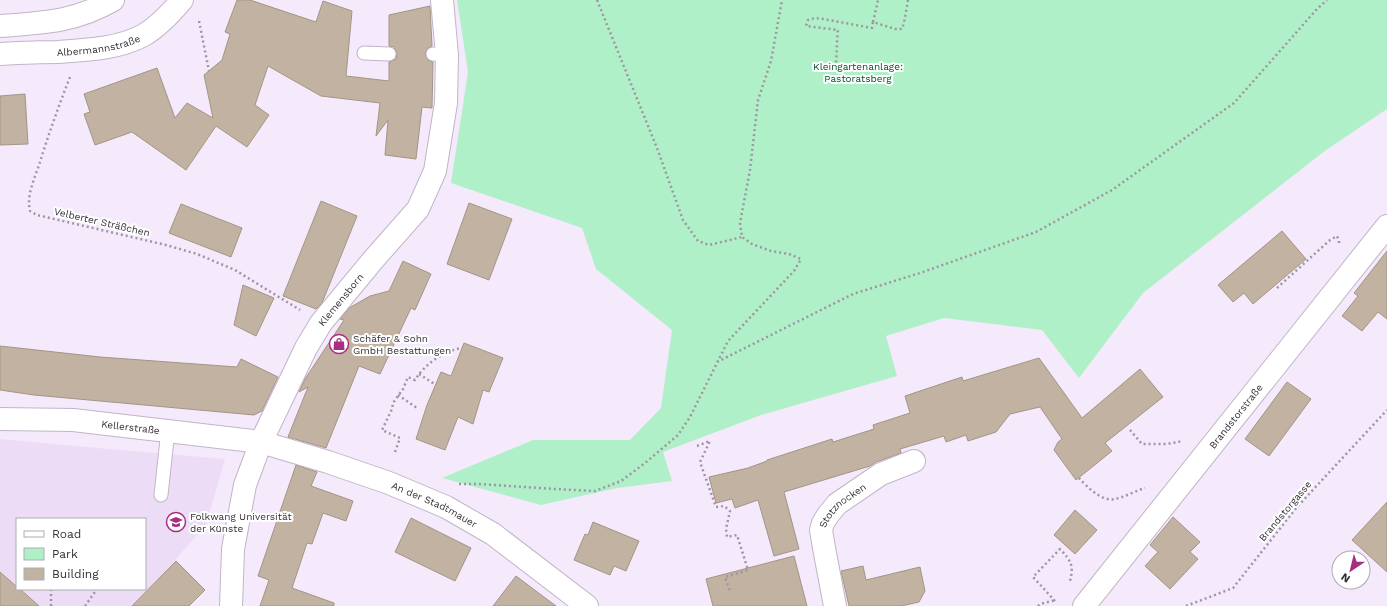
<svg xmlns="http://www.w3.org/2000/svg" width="1387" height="606" viewBox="0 0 1387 606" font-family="'Work Sans',sans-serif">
<rect width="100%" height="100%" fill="#f5e9fc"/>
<path fill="#ecdcf5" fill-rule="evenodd" d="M 0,439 L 97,448 L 225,459 L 206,525 L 134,606 L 0,606 ZM 17,519 L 145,519 L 145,589 L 17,589 Z"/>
<path fill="#b0f0c8" d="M 457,0 L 1387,0 L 1387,109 L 1326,150 L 1143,293 L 1079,378 L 1042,330 L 944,318 L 886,336 L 897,376 L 761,415 L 663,452 L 672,481 L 617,488 L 541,505 L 442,478 L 533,440 L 630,440 L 661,408 L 672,330 L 596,269 L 582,228 L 451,183 L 468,72 Z"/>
<path fill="#c1b2a2" stroke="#a39585" d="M 237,0 L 250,0 L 316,22 L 323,1 L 352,11 L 346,76 L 389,81 L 389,62 L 396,59 L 397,54 L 394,47 L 389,46 L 389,15 L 430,6 L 432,46 L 427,49 L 425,54 L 428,60 L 433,62 L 432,108 L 422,107 L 416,159 L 385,155 L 388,120 L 376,136 L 380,103 L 321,96 L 268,66 L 255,105 L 269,115 L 247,147 L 216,126 L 186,170 L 132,132 L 95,145 L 84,114 L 90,112 L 84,94 L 157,68 L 175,118 L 187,103 L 213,118 L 204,75 L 222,60 L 230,34 L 225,32 Z
M 25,94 L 28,144 L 0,145 L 0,96 Z
M 321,201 L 357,216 L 322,303 L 316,309 L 283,296 Z
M 469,203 L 512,219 L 489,280 L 447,264 Z
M 181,204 L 242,228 L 231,257 L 169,233 Z
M 1282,231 L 1306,259 L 1253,304 L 1244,293 L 1233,302 L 1218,285 Z
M 1387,251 L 1387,319 L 1378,312 L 1362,331 L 1342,316 L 1358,296 L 1354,293 Z
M 403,261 L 431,274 L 415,310 L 411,308 L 380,374 L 359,366 L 326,448 L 288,437 L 308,387 L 299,392 L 305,379 L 344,320 L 340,319 L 349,308 L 370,296 L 389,291 Z
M 243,285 L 274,298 L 256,336 L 234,325 Z
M 464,343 L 503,358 L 489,392 L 483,390 L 473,424 L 458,417 L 445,450 L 416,439 L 427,405 L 441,372 L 451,376 Z
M 0,346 L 100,357 L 237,367 L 241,359 L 278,377 L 262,411 L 254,415 L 34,395 L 0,390 Z
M 1039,358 L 1082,418 L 1140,369 L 1163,397 L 1105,443 L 1112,451 L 1076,480 L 1054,450 L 1058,442 L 1062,439 L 1040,407 L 1010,414 L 996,432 L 968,441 L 966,435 L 946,442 L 944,436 L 900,449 L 901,453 L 876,462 L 870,466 L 784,492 L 799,549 L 774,556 L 758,500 L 735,508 L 732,499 L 716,503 L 709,477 L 748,468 L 767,461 L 767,460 L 832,439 L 833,442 L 874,429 L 873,425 L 910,413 L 905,396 L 962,377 L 963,381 Z
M 1287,382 L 1311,399 L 1269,456 L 1245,439 Z
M 296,465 L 317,472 L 311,486 L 353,501 L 346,521 L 323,513 L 312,544 L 307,543 L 292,588 L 334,603 L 334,606 L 260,606 L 269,580 L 258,576 Z
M 1387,502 L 1387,572 L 1352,540 Z
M 1075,510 L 1097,530 L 1075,554 L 1054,535 Z
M 1173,517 L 1200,542 L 1190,552 L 1198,559 L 1170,589 L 1145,566 L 1158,552 L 1150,545 Z
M 411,518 L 471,548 L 455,581 L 395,552 Z
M 593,522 L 639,541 L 626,571 L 614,566 L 610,575 L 574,560 L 585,534 L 588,535 Z
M 794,556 L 807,606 L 713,606 L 706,579 Z
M 176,561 L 205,590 L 189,606 L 132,606 Z
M 863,566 L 866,580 L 920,567 L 925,591 L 919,602 L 901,606 L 849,606 L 841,571 Z
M 0,572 L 17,587 L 17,589 L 20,589 L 39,606 L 0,606 Z
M 516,576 L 556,606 L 493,606 Z"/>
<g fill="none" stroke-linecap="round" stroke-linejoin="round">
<defs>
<path id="service" d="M 364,53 L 389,54
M 433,54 L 447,55
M 161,495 L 168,430"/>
<g id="minor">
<path d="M 0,26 C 42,23 75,22 113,0"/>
<path id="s1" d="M 0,54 C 19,53 39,52 58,52 C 87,50 118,49 144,35 C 159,26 171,13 182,0"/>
<path id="s2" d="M 0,419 L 73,420 L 261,442 L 328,462 L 389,483 L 446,507 L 493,534 L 587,606"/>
<path id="s3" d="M 231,606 L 233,549 L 245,485 L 261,442 L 306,348 L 321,323 L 373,260 L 418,209 L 435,171 L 446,103 L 447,55 L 442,0"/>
<path id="s4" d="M 835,606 L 824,548 L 821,530 L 823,523 L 828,515 L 837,504 L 881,474 L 914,461"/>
<path id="s5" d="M 1084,606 L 1387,226"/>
</g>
</defs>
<use href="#service" stroke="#c1b5c7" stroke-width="15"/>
<use href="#minor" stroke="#c1b5c7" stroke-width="24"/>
<path stroke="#9e95a2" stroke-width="2.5" stroke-dasharray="2 3" stroke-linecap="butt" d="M 597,0 L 657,148 L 683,220 L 698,241 L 709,245 L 742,237
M 199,21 L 209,71
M 873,22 L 878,0
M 70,77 C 59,105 49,133 40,162 C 35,178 26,195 30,211 L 37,215 L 166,245 L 197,254 L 235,270 L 300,310
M 833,77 C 838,61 836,46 838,30 L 806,26 L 808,20 L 815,18 L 823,19 L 872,28 L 873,22 L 895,29 L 902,29 L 904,23 L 908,0
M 1277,288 L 1330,240 L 1337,236 L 1339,241 L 1339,244
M 717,362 L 853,294 L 920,273 L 1036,232 L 1112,190 L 1234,103 L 1317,9 L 1327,0
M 419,374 L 436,385
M 398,395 L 417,408
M 1130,430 L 1142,444 L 1167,444 L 1183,441
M 697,446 L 710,441 L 700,462 L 716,507 L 724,506 L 730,511 L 726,529 L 727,537 L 737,535 L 748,570 L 725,577 L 730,591
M 395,452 L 400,438 L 382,430 L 392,409 L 393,403 L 403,389 L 408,377 L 415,380 C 425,364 443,351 462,348
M 1079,478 C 1087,487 1102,502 1115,499 C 1125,497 1135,491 1145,488
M 459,484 L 479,484 L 555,489 L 595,491 L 621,481 L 645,463 L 678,435 L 690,417 L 728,341 L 794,271 L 801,259 L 789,254 L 771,251 L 752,244 L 742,237 L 740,223 L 750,170 L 758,100 L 771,61 L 782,0
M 1055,601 L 1033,577 L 1060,549 C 1071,561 1074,565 1070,581
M 51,606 L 51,589
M 85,606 L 97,589
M 1038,606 L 1040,604 L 1056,600
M 1186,606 L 1233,588 L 1297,507 L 1387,410"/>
<use href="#service" stroke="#fff" stroke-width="13"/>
<use href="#minor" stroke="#fff" stroke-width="22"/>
</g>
<defs>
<symbol id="shop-ring" viewBox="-11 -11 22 22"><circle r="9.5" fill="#fff" stroke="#a92e82" stroke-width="1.5"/><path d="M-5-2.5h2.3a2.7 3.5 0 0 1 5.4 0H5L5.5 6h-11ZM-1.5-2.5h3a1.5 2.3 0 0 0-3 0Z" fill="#a92e82"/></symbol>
<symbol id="university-ring" viewBox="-11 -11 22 22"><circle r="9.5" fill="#fff" stroke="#a92e82" stroke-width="1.5"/><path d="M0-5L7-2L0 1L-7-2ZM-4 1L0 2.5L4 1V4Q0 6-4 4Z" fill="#a92e82"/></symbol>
</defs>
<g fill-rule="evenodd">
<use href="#shop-ring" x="328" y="333" width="22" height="22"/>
<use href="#university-ring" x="165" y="511" width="22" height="22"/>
</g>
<g text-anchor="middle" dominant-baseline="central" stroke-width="4" stroke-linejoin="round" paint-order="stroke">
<g font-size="10" fill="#342f36" stroke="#fff">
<text stroke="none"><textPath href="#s1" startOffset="99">Albermannstraße</textPath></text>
<text transform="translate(102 222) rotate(13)">Velberter Sträßchen</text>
<text stroke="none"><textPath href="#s3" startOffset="332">Klemensborn</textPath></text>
<text stroke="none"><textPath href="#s5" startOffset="243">Brandstorstraße</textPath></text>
<text stroke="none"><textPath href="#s2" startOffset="131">Kellerstraße</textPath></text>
<text stroke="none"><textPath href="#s2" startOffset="447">An der Stadtmauer</textPath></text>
<text stroke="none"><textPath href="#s4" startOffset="111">Stotznocken</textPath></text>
<text transform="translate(1285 511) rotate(-50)">Brandstorgasse</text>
</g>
<g font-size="10" fill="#014e2c" stroke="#fff">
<text x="858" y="66">Kleingartenanlage:<tspan x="858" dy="12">Pastoratsberg</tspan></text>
</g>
<g font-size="10" fill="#342f36" stroke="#fff" text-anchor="start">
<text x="353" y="338">Schäfer &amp; Sohn<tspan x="353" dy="12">GmbH Bestattungen</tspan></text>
<text x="190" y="516">Folkwang Universität<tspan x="190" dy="12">der Künste</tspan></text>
</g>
</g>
<rect x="16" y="518" width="130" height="72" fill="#ffffff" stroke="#aeacaf"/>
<rect x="24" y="531" width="20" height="6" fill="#ffffff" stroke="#aeacaf"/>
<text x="52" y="538" font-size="12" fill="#342f36">Road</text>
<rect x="24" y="548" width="20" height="12" fill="#b0f0c8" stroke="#aeacaf"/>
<text x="52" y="558" font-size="12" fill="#342f36">Park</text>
<rect x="24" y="568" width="20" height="12" fill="#c1b2a2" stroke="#aeacaf"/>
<text x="52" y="578" font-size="12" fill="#342f36">Building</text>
<g transform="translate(1351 570) rotate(215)"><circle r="19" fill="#ffffff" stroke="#aeacaf"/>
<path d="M0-3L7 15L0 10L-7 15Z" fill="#a92e82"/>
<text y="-6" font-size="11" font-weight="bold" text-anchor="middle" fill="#342f36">N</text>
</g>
</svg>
